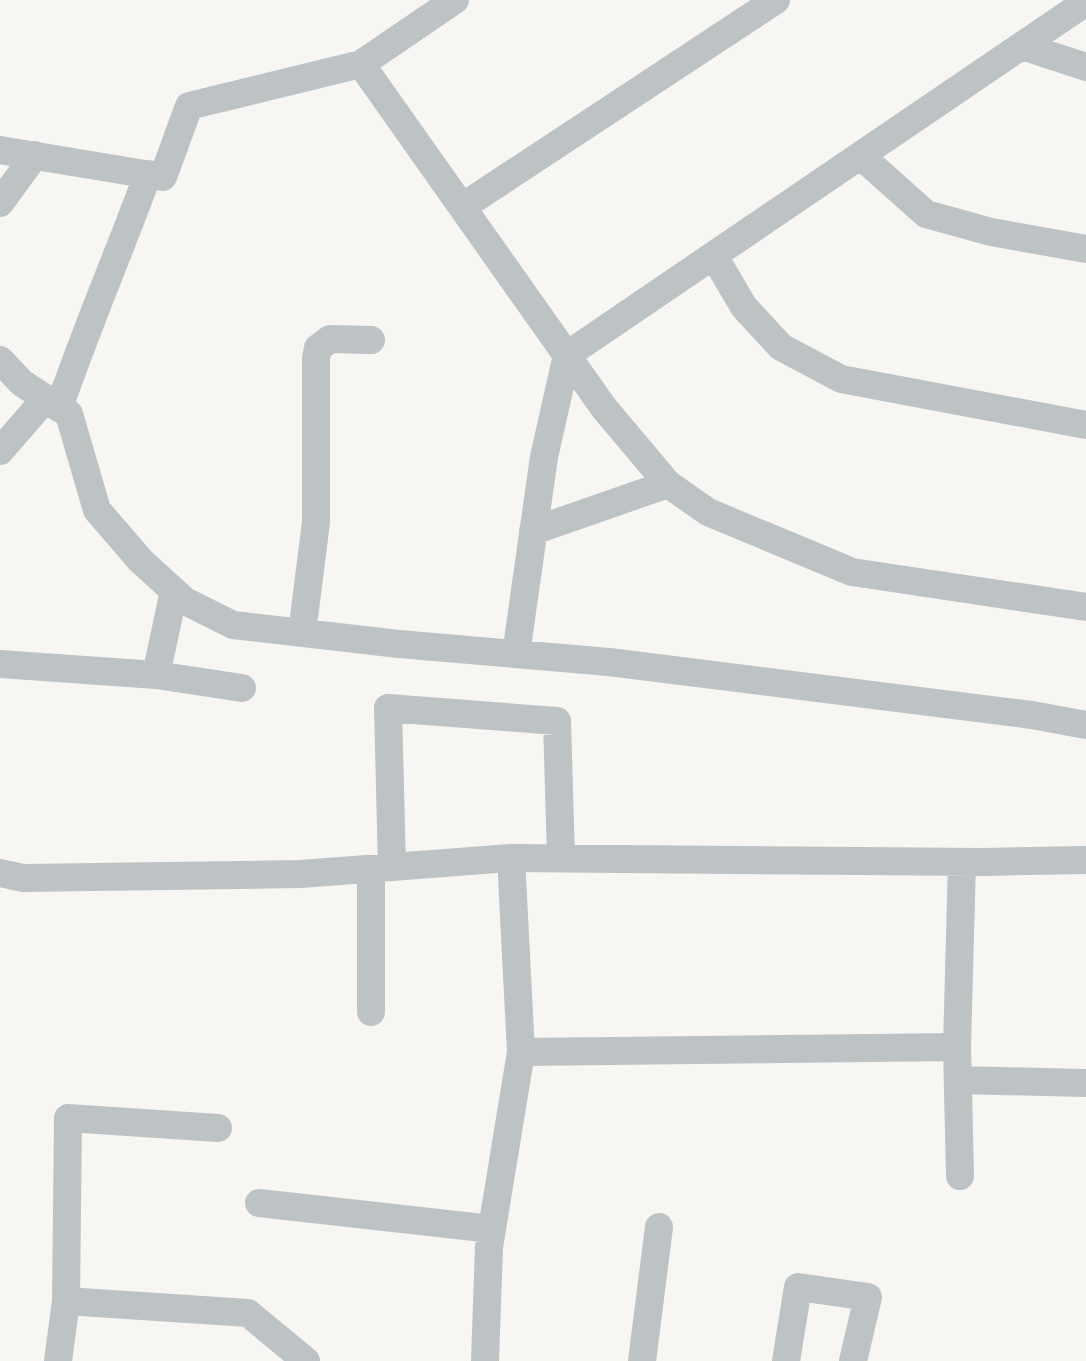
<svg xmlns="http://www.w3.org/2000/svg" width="1086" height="1361" viewBox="0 0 1086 1361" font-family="Poppins,sans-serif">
<rect width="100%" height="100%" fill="#f7f6f3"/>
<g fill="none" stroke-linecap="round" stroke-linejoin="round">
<path stroke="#bdc2c5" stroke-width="28" d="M 1022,46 L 1086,67
M 361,64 L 455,0
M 0,150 L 163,177 L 189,106 L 361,64 L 604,408 L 668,484 L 708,512 L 852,572 L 1086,607
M 861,156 L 926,214 L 991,232 L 1086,249
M 0,203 L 35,155
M 462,207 L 776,0
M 714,256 L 744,307 L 781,347 L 841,379 L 1086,425
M 0,360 L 22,383 L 69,414 L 97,510 L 141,561 L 185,601 L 233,625 L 399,644 L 609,662 L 1032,715 L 1086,725
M 59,408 C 86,329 119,253 148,174
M 0,451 L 46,398
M 533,531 L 668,484
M 302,633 L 316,522 L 316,358 L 318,348 L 330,339 L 371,340
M 516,654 L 544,457 L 567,355 L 1086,2
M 0,664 L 156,675 L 174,591
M 156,675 L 242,688
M 392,867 L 388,708 L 557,721 L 561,858
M 371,869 L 371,1012
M 0,873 L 23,878 L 301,874 L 511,858 L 983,862 L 1086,860
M 957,1047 L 960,1176
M 521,1052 L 957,1047 L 962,862
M 958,1080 L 1086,1083
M 259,1203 L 492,1229
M 66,1301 L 68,1118 L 218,1128
M 58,1361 L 66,1301 L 248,1313 L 306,1361
M 485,1361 L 489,1247 L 521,1052 L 511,858
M 642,1361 L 659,1227
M 786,1361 L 798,1287 L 868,1297 L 853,1361"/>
</g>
</svg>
